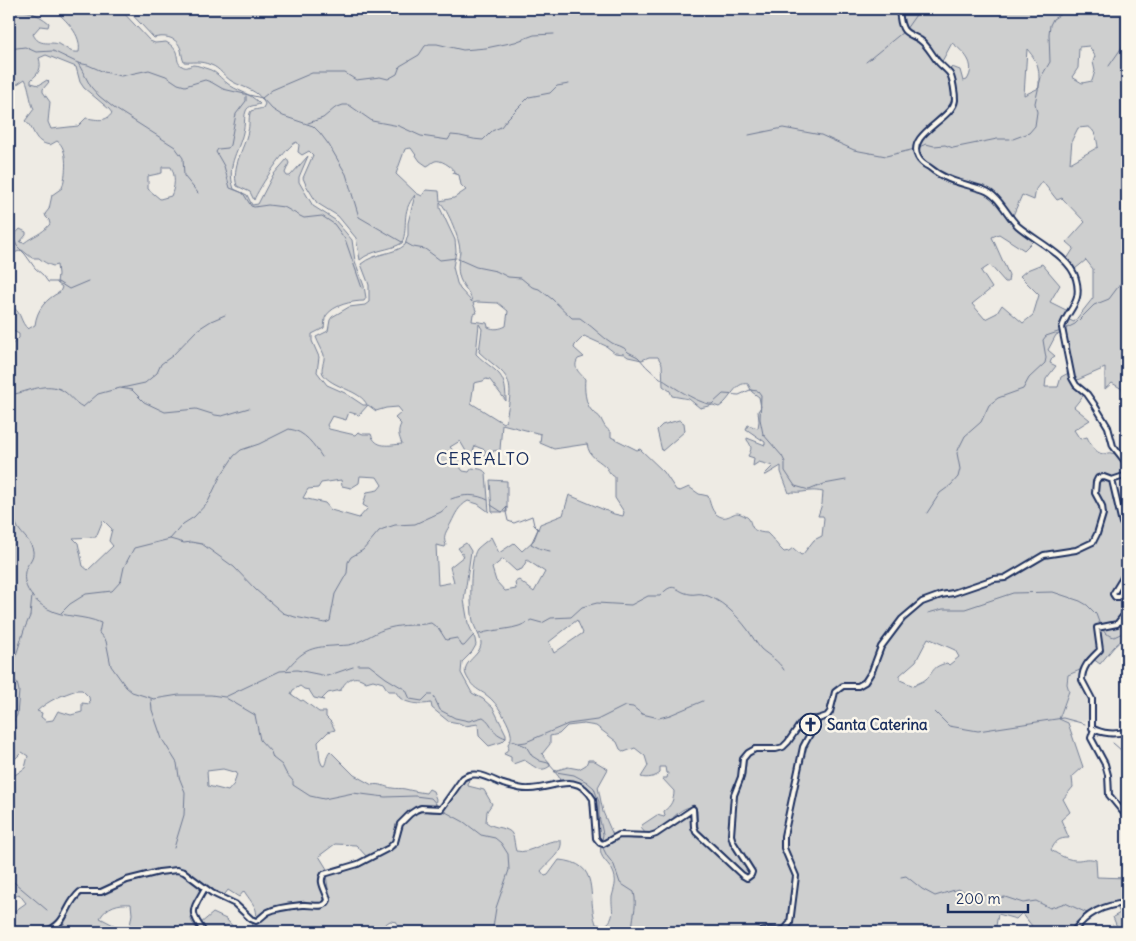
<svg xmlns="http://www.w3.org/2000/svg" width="1136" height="941" viewBox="0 0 1136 941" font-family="Delius,sans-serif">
<rect width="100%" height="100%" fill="#eeebe4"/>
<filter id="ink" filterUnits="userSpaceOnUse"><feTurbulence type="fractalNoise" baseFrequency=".02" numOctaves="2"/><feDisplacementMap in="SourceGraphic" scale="10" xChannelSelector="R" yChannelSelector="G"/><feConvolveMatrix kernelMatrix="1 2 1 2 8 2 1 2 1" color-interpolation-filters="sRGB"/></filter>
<g filter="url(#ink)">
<path fill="#deddda" d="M 1080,670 L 1081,681 L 1091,700 L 1089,720 L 1068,723 L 1059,719 L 1069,691 L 1067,684 L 1068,675 Z"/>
<path fill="#cecfcf" stroke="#747f96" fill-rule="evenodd" d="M 9,9 C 24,9 37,13 49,23 L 48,27 L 40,26 L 33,34 C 39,48 51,40 61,45 C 68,49 70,53 79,52 C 82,34 66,21 54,9 L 120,9 L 150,41 L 155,43 L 166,42 C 183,51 173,61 182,66 C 187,69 189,66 193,65 C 198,65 204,68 208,69 C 216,71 221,79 227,83 C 237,92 248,91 260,104 C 255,106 248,105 246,111 C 244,115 245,122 244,127 C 241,150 225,163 234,189 L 247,195 L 252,205 L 258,204 L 273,175 L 287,159 L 289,163 L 285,173 L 287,176 L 290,176 L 308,156 L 299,177 L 299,182 L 313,206 L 335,220 L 352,240 L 355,261 L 364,286 L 366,298 L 364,301 C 352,301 333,305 326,316 C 324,319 325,324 324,328 L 312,334 L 312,341 L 319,357 L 317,372 L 327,385 L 345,393 L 363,405 L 367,405 C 361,390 332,388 323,374 C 320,368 325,362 324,355 C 322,349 318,343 316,337 L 328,331 L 330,320 L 332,317 L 349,307 L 365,305 L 369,302 L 369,285 L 361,264 C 376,252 393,255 405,245 L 408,235 L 408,223 L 415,195 C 400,213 409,225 402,243 C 389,251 373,249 360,260 L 356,238 L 338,216 L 317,203 L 306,185 L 303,178 L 313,155 L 309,151 L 302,155 L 298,152 L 299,145 L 297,142 C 288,143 258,189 254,200 L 250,192 L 237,186 C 231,166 244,150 248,131 C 250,126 248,115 251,111 C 253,110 260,109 263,108 L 265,104 C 259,90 244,88 233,82 C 224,77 220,68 211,65 C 199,60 194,63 184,62 C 182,58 182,54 181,50 C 178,37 164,35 154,38 L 127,9 L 1127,9 L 1127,392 L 1112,383 L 1105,389 L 1105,368 L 1075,381 L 1086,392 L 1074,407 L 1090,420 L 1074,430 L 1080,439 L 1087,437 C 1090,443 1095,453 1103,454 C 1106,454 1109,452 1111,453 C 1121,454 1128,464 1126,473 L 1111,479 L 1117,500 L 1127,499 L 1127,635 L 1114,647 L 1100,664 L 1089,656 L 1080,670 L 1068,675 L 1067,684 L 1069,691 L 1059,719 L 1068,723 L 1083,767 L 1072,777 L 1073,787 L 1063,799 L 1070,812 L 1061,820 L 1069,838 C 1058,838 1056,841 1051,850 C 1059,855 1069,861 1079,860 C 1086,859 1089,858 1096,860 L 1097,877 L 1127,878 L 1127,932 L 1113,932 L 1117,927 L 1113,917 L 1120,913 L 1116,905 L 1095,911 L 1072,932 L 1030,932 L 1028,928 L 1032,926 L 1022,913 L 1016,919 L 998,914 L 995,932 L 403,932 L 397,931 L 397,922 L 390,921 L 374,932 L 252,932 L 249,930 C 263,911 255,908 244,891 L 239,897 L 228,890 L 223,897 L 206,887 C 198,896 187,910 192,922 C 194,926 198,929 200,932 L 129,932 L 132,914 L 131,904 C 118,903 107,906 100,918 L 127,932 L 51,932 L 64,924 L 75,902 L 83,895 L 102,894 L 113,890 L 123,884 L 169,873 L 183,874 L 200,888 L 205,887 L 198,879 L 184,870 L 173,868 L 161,869 L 121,879 L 111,886 L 101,889 L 78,892 L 68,903 L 60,920 L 51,927 L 38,932 L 9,932 L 9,915 L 26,903 L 19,894 L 9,901 L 9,779 L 25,768 L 28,756 L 22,752 L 15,759 L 9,755 L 9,347 L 19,338 L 19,334 L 11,330 L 9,322 L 9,310 L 14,308 C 22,314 20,322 28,329 L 35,325 C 37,309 46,299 60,292 L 62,287 L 57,283 L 58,274 L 57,265 L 53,266 C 49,265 42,261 39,258 L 32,258 L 22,250 L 14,253 L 9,253 L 9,241 L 20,229 L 26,232 L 26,235 L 20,242 L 24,243 C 34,235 41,235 50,224 L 49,220 L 46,217 L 45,214 L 49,209 L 52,195 L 62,188 C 66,176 69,148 57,141 L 50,145 C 32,142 36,129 25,121 L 34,109 C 29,99 30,88 25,79 L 16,85 L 13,78 L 9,75 ZM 952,43 C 964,52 977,64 967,80 L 963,81 L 960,70 L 952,67 L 948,72 L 940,65 ZM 1089,46 L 1095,56 L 1093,62 L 1095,71 L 1092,81 L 1082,83 L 1072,77 L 1078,68 L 1079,47 ZM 1027,49 C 1040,64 1039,69 1039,88 L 1024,95 ZM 46,55 L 76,67 L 80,82 L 84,88 L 109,109 L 112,113 C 106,123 95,119 86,118 L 78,126 L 51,129 L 48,122 L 50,102 L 43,92 L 43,89 L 49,82 L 47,80 L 39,85 L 31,83 L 31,80 C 39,73 42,68 39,58 ZM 1088,127 C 1095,129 1097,140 1098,147 L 1070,163 L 1072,140 L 1078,128 ZM 411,148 L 420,161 L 427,166 C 430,165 432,162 435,161 C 440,159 451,166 454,171 L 453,173 L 459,175 L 461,185 L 466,190 L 454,198 L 440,201 L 439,191 L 426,190 L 422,196 L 416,193 L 396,174 L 405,149 ZM 162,167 L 171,167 C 176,176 175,187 171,196 L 160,199 L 148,189 L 148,176 L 162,173 ZM 1042,181 L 1057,200 L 1062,198 L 1085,222 L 1067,242 L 1074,248 L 1067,259 L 1075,269 L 1086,260 L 1093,269 L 1093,298 L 1074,322 L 1065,318 L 1068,311 L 1050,302 L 1060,285 L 1042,264 L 1027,270 L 1020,276 L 1039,295 L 1033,315 L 1023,323 L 1002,305 L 997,313 L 985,319 L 972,304 L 992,288 L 981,271 L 990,265 L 1005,282 L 1008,282 L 1009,275 L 992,237 L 999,234 L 1024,250 L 1034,240 L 1011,220 L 1022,195 L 1034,200 L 1036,189 ZM 440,202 C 448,210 460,240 460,251 C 459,260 457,266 459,275 C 461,286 471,292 472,302 L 460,289 L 457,283 L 453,267 L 456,251 L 455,240 L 440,208 ZM 477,302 L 498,303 L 508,311 L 506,326 C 500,329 494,330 488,327 L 487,323 L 472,321 L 473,314 L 477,313 L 473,303 ZM 479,324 L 482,329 L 479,352 C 486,359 494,364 501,371 C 516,385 508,403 506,421 L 503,423 L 471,403 L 474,383 L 483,381 L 486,379 L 490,380 L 506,401 C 506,370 495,373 476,354 ZM 1063,333 L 1072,371 L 1061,377 L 1058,387 L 1045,387 L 1046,379 L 1056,366 L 1050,363 L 1052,358 L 1055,356 L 1048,350 L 1056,335 ZM 584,336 L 606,346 L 615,353 L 624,354 L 628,357 L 642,360 L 649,357 L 658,357 L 662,364 L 663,386 L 670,391 L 672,396 L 689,399 L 700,408 L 713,405 L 719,407 C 731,400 735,381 748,384 L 752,392 L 759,397 L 761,407 L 758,411 L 759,421 L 758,428 L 748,425 L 746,429 L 765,442 L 765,445 L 747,438 L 747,440 C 752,446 752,449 748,456 L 754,458 L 753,466 L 759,462 L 773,466 L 764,475 L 766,475 L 781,466 L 781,472 L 789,493 C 794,491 797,493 802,492 C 811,491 813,490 823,492 L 822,504 L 818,516 L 823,516 L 824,518 L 822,536 L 814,540 L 803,554 L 801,555 L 793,548 L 789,551 L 784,552 C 777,546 774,539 767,533 C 745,532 755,520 745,516 C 743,515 741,514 738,513 C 731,513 726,522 716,514 C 711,510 710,502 708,496 L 699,494 L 689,487 L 680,491 L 676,490 L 664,472 L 640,449 L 637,450 L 611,437 L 611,432 C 605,428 604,425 601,419 C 599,415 595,414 592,411 C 585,404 584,388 585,379 C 580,373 572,368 578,359 L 584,357 L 574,348 L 575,345 ZM 368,405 L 376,411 L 386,408 L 398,407 L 402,412 L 395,418 L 401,424 C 397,432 399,436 402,444 C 389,445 376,449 371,434 L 363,434 L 358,432 L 355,435 L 329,429 L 327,425 L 332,416 L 346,420 L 349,412 L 359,415 ZM 502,424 L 541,434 L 540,443 L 554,449 L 587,444 C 590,458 595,457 605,466 C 609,470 609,474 615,477 L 615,498 L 624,512 L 623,516 L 614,514 L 569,495 L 563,515 L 540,524 L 534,540 L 522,551 L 514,543 L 499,553 L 491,537 C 487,541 481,545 477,549 C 469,560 470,607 473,621 C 474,628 480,635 481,642 C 482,656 461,661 466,675 C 474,692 482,689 493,701 C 499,707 510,725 511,734 C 512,738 510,741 508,744 L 509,748 L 504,754 L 511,757 L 511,762 L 513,764 L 524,760 C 533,765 540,774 550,766 L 550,763 L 542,754 L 550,744 L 550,736 L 559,734 L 567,726 L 584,724 L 596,726 L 617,742 L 620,749 L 624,752 L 635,748 L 645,756 L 648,766 L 641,777 C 647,779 656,777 660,773 L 660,767 L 665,767 L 666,773 L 668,773 L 667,778 L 662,778 L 674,791 C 674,800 671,806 664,811 L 665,816 L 664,817 L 657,815 L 642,825 L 641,828 L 646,834 C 650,833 654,833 658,831 C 670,824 679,805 695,807 L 697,811 L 698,829 L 747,875 L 749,873 L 749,871 L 732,846 L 728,836 L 732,793 L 739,777 L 743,756 L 753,747 L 762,749 L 752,753 L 746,761 L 745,774 L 737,796 L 733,832 L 736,843 L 754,872 L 751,878 L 747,880 L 742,878 L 694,832 L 692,811 L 657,836 L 639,839 L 619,838 L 605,846 L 601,846 C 598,859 610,862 614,874 C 617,883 614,888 612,897 C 611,909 617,918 604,926 L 596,924 C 586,895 602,863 559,860 L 548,875 L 545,876 L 541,871 C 548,862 563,852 561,841 C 546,838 531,855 516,851 C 514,846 515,839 512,834 C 509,827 494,829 486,822 L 487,811 L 492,804 L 484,790 L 468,786 L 469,777 C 458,785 450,807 442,811 C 435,814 425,810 418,811 L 402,824 L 398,844 L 395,848 L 370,860 L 394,842 L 399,823 L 412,810 L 421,806 L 435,808 L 436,799 L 433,791 L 429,789 L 426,793 C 419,792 413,791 405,789 C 401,788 396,789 392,788 C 385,787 379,783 372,785 L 354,775 L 330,751 C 326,755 327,762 324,766 L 322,765 L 320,760 L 318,742 L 328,732 L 335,730 L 331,722 L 326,717 L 326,712 L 319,712 L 303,700 L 301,701 L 291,694 L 293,690 L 300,686 L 304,689 L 309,690 L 314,698 L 324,700 L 322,699 L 328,693 L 341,690 C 346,679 355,673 366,682 L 373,680 L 383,683 L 388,691 L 395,691 C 397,693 398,696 400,698 C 408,704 422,705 431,703 L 432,708 L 448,721 L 459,723 L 465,726 L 478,724 L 479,736 L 489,746 L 502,742 L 506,738 L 506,734 L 493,708 L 483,699 L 472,693 L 461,673 L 462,662 L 472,652 L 476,645 L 475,639 L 468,623 L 464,600 L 471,551 L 466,543 L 458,548 L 464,556 L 450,567 L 454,582 L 438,585 L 436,545 L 445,547 L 446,545 C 442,535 447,531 451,523 C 456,513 458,507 468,501 L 478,504 L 489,512 L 486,473 C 482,468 478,469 472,468 L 469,472 L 463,471 L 460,467 C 461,459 455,453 450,447 L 460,441 L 467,453 L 472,454 L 475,446 L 485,450 L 485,456 L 492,457 L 493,451 L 500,450 ZM 360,476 L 377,477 L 382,485 L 378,490 L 367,492 L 363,505 L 368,508 L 359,518 L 331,510 L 325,503 L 303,498 L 308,489 L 318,488 L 321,483 L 341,480 L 342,486 L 351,488 L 359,483 ZM 103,520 L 112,529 L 109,541 L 113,546 L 88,570 L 83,566 L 78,543 L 73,538 L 96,537 ZM 503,559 L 516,571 L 522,569 L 527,560 L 545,572 L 534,592 L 519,580 L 515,582 L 516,589 L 505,591 L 496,581 L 492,568 ZM 577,620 L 583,633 L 554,653 L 549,642 ZM 928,638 L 955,650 L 959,657 L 949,665 L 947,663 C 931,667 935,671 926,679 C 923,682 917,683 914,686 L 900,680 L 900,675 L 916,661 ZM 77,690 L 82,690 L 89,697 L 90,704 L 82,703 L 82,712 L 71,715 L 58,711 L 53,720 L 46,721 L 41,717 L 42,713 L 37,711 C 49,700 62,695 77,690 ZM 223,769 L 237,773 L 234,784 L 228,791 L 208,786 L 207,771 ZM 335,844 L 356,845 L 367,857 L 368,861 L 326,875 L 330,901 L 327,906 L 321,909 L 304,906 L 274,912 L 256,923 L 257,920 L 270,908 L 304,901 L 322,905 L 324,903 L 324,896 L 321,874 L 327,869 L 319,856 Z
M 679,420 L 684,423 L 685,431 L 662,451 L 657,430 L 662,425 Z
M 490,480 L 507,481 L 507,512 L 492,512 Z
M 588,760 L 593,760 L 608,769 L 598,787 L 603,812 L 613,835 L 603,841 L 599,839 C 597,809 602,776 560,783 L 559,777 L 554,771 L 568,767 L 579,769 L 586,765 Z
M 213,913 L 226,919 L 237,931 L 206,932 L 200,924 Z"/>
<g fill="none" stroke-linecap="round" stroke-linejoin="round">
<path stroke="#6d7892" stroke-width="1" d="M 906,29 L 920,9
M 9,49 L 25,47 L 36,52 L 53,51 L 78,63 L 88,65 L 104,72 L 121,76 L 149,70 L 166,76 L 178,84 L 185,86 L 205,80 L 211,82 L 223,89 L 262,98 L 272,109 L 283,116 L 313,126 L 320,133 L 329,145 L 346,174 L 359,217 L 402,242
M 866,62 L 903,32
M 78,63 L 91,87 L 99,96 L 114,108 L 175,147 L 183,158 L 184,176 L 198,193
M 1109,66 L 1127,40
M 246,96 L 246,101 L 236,114 L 230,145 L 228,148 L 218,149 L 216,152 L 224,166 L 230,188 L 243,193 L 251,206 L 254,207 L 268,205 L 284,207 L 300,216 L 304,218 L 322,216 L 334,224 L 345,239 L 362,288
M 262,98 L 272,90 L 312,73 L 345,73 L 356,80 L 380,77 L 388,79 L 397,74 L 400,66 L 419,55 L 425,46 L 429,44 L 437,44 L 463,50 L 486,48 L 515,42 L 534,35 L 554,34
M 308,123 L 323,118 L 335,108 L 343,105 L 349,105 L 372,121 L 399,126 L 421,136 L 448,140 L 451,135 C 463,135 471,140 483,140 L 492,131 L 501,127 L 507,119 L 529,97 L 550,93 L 557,86 L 569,84
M 749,135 L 783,128 L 821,135 L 854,150 L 886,156 L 915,149
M 1013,139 L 1029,133 L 1035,126 L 1037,112 L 1035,103 L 1041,77 L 1050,62 L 1049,34 L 1050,25 L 1053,19 L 1069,9
M 919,147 L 926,144 L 934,146 L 945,145 L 953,148 L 997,139 L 1010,139
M 9,229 L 17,246 L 25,254 L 35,268 L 43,275 L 48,282 L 58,282 L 69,289 L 88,281
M 406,243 L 413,247 L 425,249 L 440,260 L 456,258
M 458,259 L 476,267 L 496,271 L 508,277 L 521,278 L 532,287 L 539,289 L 552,299 L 572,318 L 580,318 L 584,321 C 594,328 602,337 612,343 C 615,345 619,345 622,347 C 625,348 626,350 628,352 C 631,354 635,355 638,357 C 642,361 645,366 649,369 C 658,378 701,406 712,404 L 723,394 L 739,395 L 750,390 L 758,391 L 761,395 L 760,419 L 763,434 L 782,456 L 785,462 L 785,471 L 795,486 L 809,490 L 824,484 L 846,480
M 1065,329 L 1075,324 L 1094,305 L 1109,299 L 1127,275
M 122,388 L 145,383 L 157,373 L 161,364 L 172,356 L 197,330 L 211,321 L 225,315
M 9,395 C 26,393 43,382 60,389 C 69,393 74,403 83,407 L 98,394 L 120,388 L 132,390 L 144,402 L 165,412 L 196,409 L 215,415 L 222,416 L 249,408
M 451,499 C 464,494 476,494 488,500
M 10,502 C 14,511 13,519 18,528 C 23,536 31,541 33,551 C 34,558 29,562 26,568 C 20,585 33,601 48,609 C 64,618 84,615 101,623 L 99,633 L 106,641 L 111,666 L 126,687 L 132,692 L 154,699 L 179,695 L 211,695 L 225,697 L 280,671 L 297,670 L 327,676 L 353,667
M 491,505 L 502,512 L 507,507 L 506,512 L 508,521 L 514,523 L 532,516 L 534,525 L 538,529 L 531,544 L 541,549 L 550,551
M 927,513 L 940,493 L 951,485 L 958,477 L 960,469 L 957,453 L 959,448 L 965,436 L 981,422 L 989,405 L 998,398 L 1023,389 L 1029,378 L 1045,363 L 1046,358 L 1043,340 L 1046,336 L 1061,331
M 170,539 L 184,543 L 191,542 L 202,544 L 234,567 L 256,590 L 283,613 L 295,617 L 325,623 L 330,621 L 335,594 L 347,573 L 348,562 L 351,557 L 363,550 L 379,531 L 383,529 L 395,525 L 415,524 L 441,512 L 447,507
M 61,613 L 70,604 L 86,594 L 112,591 L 121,581 L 124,567 L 134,548 L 170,539 L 183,524 L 194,517 L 208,502 L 220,477 L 234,456 L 241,450 L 259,444 L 289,429 C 305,431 314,445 322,457
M 928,613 L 943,609 L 965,609 L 1013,593 L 1053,592 L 1080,601 L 1087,605 L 1096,614 L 1100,625
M 1102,629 L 1106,634 L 1114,637 L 1127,631
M 479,634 C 497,628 516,631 531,620 L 542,623 L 551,618 L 571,617 L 582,607 L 597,603 L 631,605 L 648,596 L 660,596 C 675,579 675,592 690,594 C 694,595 698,593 702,594 C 721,599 736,614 748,630 C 752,636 756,643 761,649 C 769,656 778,660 784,670
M 358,665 L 369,665 L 386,678 L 406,690 L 410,699 L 422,701 L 428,695 L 432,695 L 434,697 L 440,710 L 455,718 L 469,721 L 483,717 C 494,724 490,733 506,738
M 287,669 C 302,651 310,647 333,646 C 340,645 347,646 353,644 C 365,640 376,631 389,628 C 403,624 417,626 431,623 L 439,629 L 446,640 L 457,638 L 462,646 L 464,646 L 473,636
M 226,698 L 255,715 L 260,740 L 271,752 L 273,758 L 282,765 L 286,773 L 293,781 L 293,785 L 310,796 L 324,799 L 353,793 L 385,797 L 415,796 L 431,798 L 439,807
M 151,699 L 152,710 L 162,739 L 177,763 L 179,777 L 185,792 L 184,815 L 174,848
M 935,712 L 949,726 L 978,731 L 1063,718 L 1085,724
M 13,722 L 17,715 L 19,691 L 17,683 L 12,676 L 12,668 L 24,630 L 30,616 L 32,596
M 510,740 L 526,746 L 532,756 L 540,761 L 548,763 L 556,772 L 574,775 L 587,782 L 594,788 L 599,802 L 599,816 L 603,834 L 602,841
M 519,743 L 526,742 L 568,724 L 597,720 L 625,706 L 633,707 L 642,714 L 659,718 L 670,715 L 703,701
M 1113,743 L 1121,750 L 1127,750
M 14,756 L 12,739 L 15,727
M 442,810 L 464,822 L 481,835 L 495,838 L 501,843 L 508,854 L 509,870 L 496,908 L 493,927
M 602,846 L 607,856 L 614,865 L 620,883 L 634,892 C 638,909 631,917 633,932
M 901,877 L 906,876 L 922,889 L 935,896 L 958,889 L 973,895 L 985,895 L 990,899 L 1005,897 L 1023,903 L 1036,901 L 1050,908 L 1065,903 L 1087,913
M 9,878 L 47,910
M 1113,925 L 1121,931 L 1127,931
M 802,932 L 805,932"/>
<defs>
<path id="secondary" d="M 898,9 C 901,16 899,23 904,30 C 908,35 915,36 920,40 C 928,45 933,57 939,63 C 943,67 947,70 950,74 C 953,80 955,93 955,100 C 953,119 906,134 918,157 C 920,161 925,165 929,167 C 947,182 963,183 984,190 C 999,195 1007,216 1018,226 C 1034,240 1071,257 1076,279 C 1083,304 1067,309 1062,328 L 1072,378 L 1076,385 L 1087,394 L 1094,404 L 1108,427 L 1113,446 L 1127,464
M 1112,480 L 1127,475
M 1127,571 L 1113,594 L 1115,597 L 1119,597 L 1127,583
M 1127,601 L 1124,615 L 1117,624 L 1097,628 L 1100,650 C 1091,659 1082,666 1082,680 L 1092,699 L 1092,728 C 1102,734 1116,735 1127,731
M 1094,729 L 1091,738 L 1105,764 L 1108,775 L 1109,795 L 1127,817
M 44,932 C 68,924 64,906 80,892 L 101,892 L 127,880 L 159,872 L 177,870 L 184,872 L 212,893 L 235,904 L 251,919 L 256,921 C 261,919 264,914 268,912 C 278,907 293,906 303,905 C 312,904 324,910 328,900 C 326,890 318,882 324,874 L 358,864 L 389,848 L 395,842 L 400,824 L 410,814 L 416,810 L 421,808 L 441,809 L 463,778 C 475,769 490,779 503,784 C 511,786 521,790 530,789 C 555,788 576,771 593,799 L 596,838 L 600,843 L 603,844 L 619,835 L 650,836 L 656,834 L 693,809 L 694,827 L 696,832 L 742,875 L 747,878 L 751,875 L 752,872 L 733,842 L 731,835 L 734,795 L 741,777 L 743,759 L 748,753 L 755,749 L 776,749 L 783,747 L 788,742 L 801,723 L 805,720 L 818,719 L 827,716 L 830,712 L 835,692 L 843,686 L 858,686 L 865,682 L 872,671 L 881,647 L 902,619 L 922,602 L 941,595 L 953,593 L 994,579 L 1005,578 L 1044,555 L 1076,550 L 1093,542 L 1097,534 L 1103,514 L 1102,506 L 1095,493 L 1096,482 L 1098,478 L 1104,477 L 1112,480 L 1122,523 L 1124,525 L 1127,524
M 204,932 C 188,910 193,910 205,888
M 759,932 L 770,930 L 780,931 L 785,929 L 790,923 L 796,876 L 784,848 L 784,836 L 803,747 L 818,719
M 1073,932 C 1087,913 1103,905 1127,903"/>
</defs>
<use href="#secondary" stroke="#1b2f5e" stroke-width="8"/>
<use href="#secondary" stroke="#fbf7ec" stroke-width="4"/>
</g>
</g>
<defs>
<symbol id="church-ring" viewBox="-11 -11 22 22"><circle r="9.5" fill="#fbf7ec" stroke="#1b2f5e" stroke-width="1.5"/><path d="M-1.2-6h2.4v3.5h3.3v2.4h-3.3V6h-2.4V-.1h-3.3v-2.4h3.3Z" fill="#1b2f5e"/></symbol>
</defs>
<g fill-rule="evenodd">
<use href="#church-ring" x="798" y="712" width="25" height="25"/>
</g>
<g text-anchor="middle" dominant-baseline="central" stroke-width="5" stroke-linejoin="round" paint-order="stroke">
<g font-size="15" font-weight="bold" fill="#1b2f5e" stroke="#fbf7ec" text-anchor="start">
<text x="827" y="724">Santa Caterina</text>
</g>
<g font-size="18" letter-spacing="1" fill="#1b2f5e" stroke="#fbf7ec">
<text x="483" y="458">CEREALTO</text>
</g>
</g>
<rect width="1136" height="941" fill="none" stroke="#fbf7ec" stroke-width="30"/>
<rect x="15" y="15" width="1106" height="911" fill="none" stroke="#1b2f5e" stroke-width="2" filter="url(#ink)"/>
<path d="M948 904v8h80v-8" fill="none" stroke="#1b2f5e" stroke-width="2.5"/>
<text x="956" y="904" font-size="15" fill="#1b2f5e" stroke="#fbf7ec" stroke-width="4" paint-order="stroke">200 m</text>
</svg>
